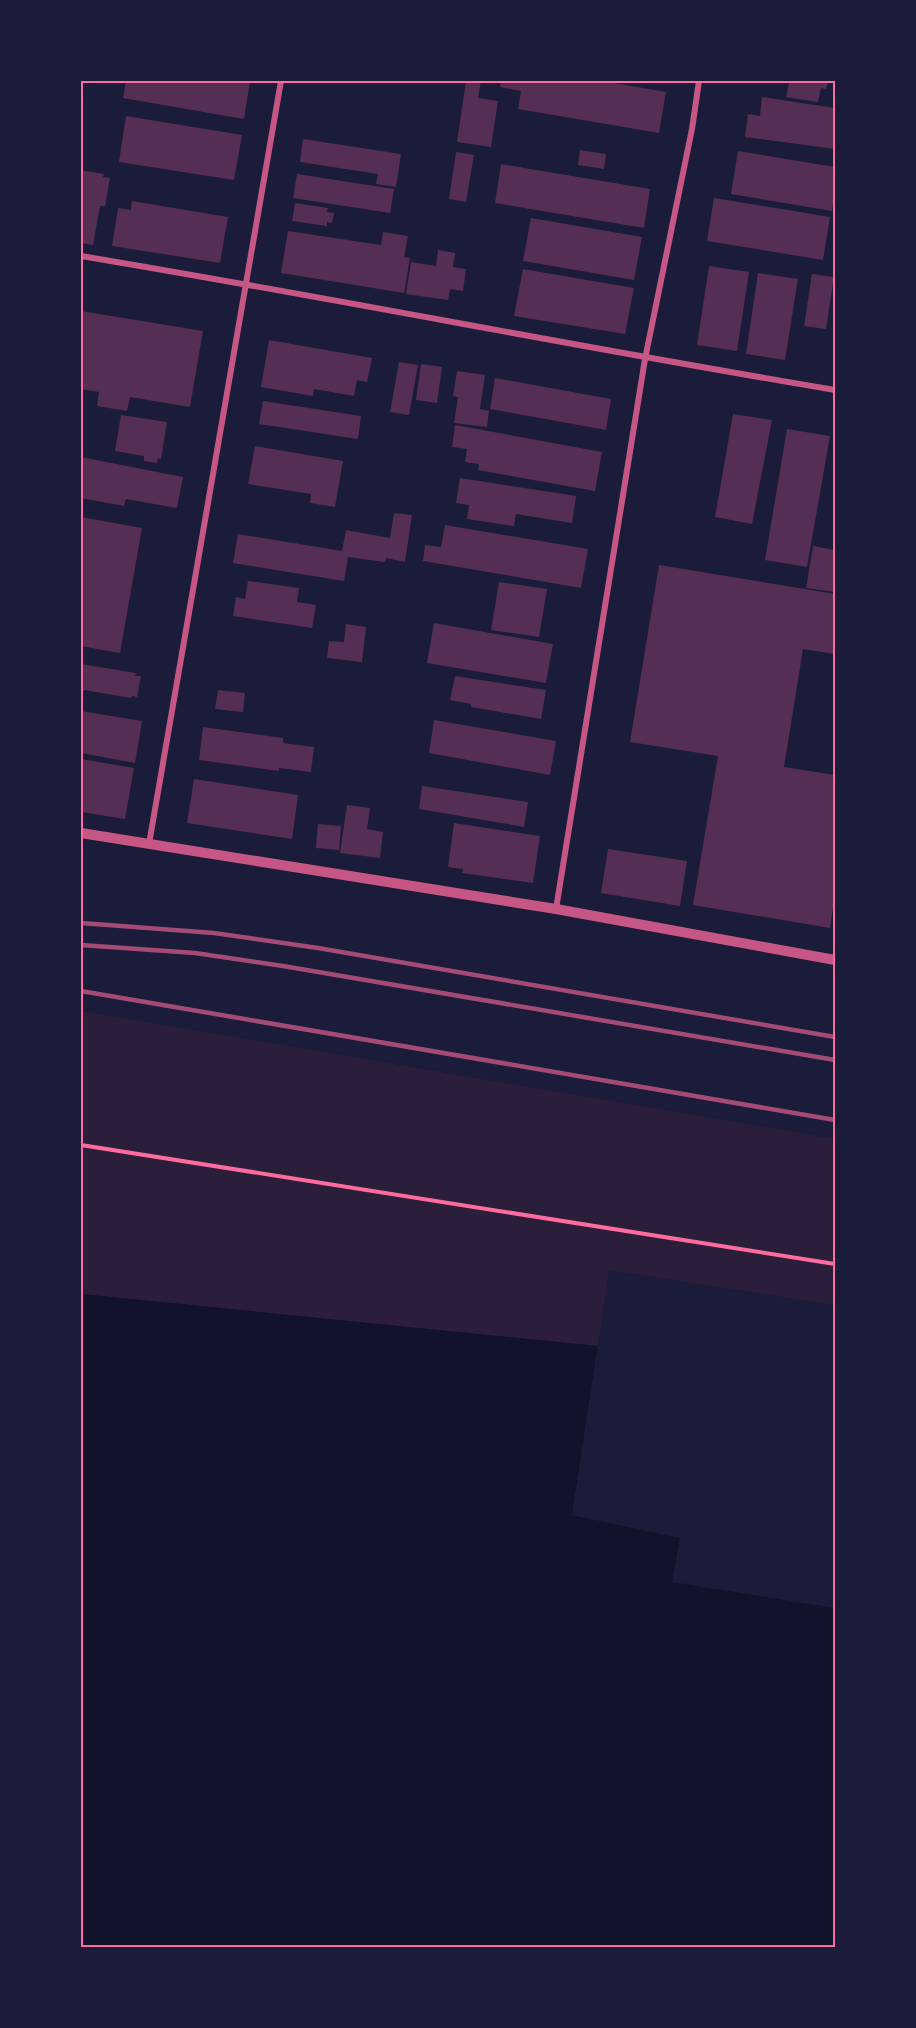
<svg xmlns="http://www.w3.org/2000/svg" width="916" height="2028" viewBox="0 0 916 2028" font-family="'PT Serif',serif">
<rect width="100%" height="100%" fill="#1b1b3a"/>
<path fill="#2a1e3b" d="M 81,1011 L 835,1139 L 835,1305 L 609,1270 L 598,1346 L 81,1294 Z"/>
<path fill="#12122b" d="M 81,1294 L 598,1346 L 572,1515 L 680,1538 L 673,1582 L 835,1608 L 835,1947 L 81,1947 Z"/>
<path fill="#1b1b3a" d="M 598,1343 L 601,1346 L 576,1513 L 682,1536 L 683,1539 L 676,1580 L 835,1604 L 835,1608 L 672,1582 L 680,1538 L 572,1515 Z"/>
<path fill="#542f53" d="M 126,81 L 250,81 L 244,119 L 123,98 Z
M 466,81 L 481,81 L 478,98 L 498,101 L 491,147 L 457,142 Z
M 501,81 L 603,81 L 666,92 L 659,133 L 518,109 L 521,91 L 500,87 Z
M 783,81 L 828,81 L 826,89 L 821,88 L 818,102 L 786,97 L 789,83 Z
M 762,97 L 835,108 L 835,149 L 745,137 L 748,114 L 760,116 Z
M 126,116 L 242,135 L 234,180 L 119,162 Z
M 303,139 L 401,154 L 396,187 L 376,184 L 378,174 L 300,162 Z
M 580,150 L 606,154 L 604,169 L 578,165 Z
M 738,151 L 835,167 L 835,191 L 832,211 L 731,194 Z
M 456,152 L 474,155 L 466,202 L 449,199 Z
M 501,164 L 650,189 L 644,228 L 495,203 Z
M 81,170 L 104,174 L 103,177 L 110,178 L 105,206 L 100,206 L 93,245 L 81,243 Z
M 297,174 L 394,189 L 390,213 L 293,198 Z
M 714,198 L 830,217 L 823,260 L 707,241 Z
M 132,201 L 228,217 L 220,263 L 112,246 L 118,208 L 131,210 Z
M 295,203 L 328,208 L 327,212 L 334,213 L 332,223 L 327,222 L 327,226 L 292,221 Z
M 531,218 L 642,237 L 634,280 L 523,261 Z
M 288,231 L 381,245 L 383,232 L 408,236 L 404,257 L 410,258 L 404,293 L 281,273 Z
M 438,250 L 455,253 L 453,267 L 466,269 L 463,291 L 450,289 L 448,300 L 406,294 L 411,262 L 436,266 Z
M 709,266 L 749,272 L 737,351 L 697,345 Z
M 523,269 L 634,288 L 625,334 L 514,316 Z
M 758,273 L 798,279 L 785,360 L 746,354 Z
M 812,274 L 834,277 L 826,329 L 804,326 Z
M 81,311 L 203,331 L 190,407 L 130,397 L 127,411 L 97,406 L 99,392 L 81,389 Z
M 269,340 L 372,358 L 367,382 L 357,380 L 354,396 L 314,389 L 313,396 L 261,387 Z
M 399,362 L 418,365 L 409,415 L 390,412 Z
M 421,364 L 442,367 L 437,403 L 416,400 Z
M 457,371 L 485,375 L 480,409 L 489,411 L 487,427 L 454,423 L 458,397 L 453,396 Z
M 495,378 L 611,399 L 606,430 L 490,409 Z
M 263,401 L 361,416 L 358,439 L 259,424 Z
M 733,414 L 772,420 L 752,524 L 715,517 Z
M 121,415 L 167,422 L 161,459 L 158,458 L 157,463 L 144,461 L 144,456 L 115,451 Z
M 455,425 L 602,452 L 595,491 L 478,470 L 479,464 L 465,462 L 467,449 L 452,447 Z
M 787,429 L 830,436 L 807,567 L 765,560 Z
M 255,446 L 343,461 L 335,507 L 310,503 L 311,494 L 248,484 Z
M 81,457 L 183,477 L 177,508 L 126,499 L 124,506 L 81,498 Z
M 460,478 L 576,496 L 572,523 L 516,514 L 514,526 L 467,519 L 469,505 L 456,503 Z
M 394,513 L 412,515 L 405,562 L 386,558 L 385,562 L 348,557 L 344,581 L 233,563 L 238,534 L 342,551 L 346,530 L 390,538 Z
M 81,517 L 142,528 L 120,653 L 81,646 Z
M 445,525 L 588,549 L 581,588 L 423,561 L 425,545 L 441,547 Z
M 813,546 L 835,550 L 835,592 L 806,588 Z
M 659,565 L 835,594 L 835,654 L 803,649 L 784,767 L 835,775 L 835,895 L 830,928 L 693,905 L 718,756 L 630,742 Z
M 248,581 L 299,588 L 297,602 L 316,605 L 312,628 L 233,616 L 236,597 L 245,599 Z
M 499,582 L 547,589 L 539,637 L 491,630 Z
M 434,623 L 553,644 L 546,683 L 427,663 Z
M 346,624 L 366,627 L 362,662 L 327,658 L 329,641 L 344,642 Z
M 81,664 L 136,673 L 135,676 L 141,676 L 137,697 L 132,696 L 131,698 L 84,690 L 81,698 Z
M 455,676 L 546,690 L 541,719 L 471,707 L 471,704 L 450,700 Z
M 218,690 L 245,693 L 243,712 L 215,709 Z
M 81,711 L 142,721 L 135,763 L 81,753 Z
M 434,720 L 556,741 L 550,775 L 429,753 Z
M 203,727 L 283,738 L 283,743 L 314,747 L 311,772 L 279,768 L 279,771 L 199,760 Z
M 81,759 L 134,768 L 125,819 L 81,812 Z
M 194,779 L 298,795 L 292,839 L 187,823 Z
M 422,786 L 528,802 L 524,827 L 419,809 Z
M 347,805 L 370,808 L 367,829 L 383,832 L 380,858 L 340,853 Z
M 454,823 L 540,836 L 533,883 L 462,873 L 463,869 L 448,867 Z
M 318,824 L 341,826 L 339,850 L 316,848 Z
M 608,849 L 687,861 L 680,906 L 601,893 Z"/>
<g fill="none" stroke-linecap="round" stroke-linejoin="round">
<path stroke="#ff6b9d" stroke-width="4" d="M 81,1145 L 835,1264"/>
<path stroke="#c65784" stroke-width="6" d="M 81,256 C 333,298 583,348 835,390
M 149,844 L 281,81
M 556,909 L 645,359 L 692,129 L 699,81"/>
<path stroke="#c65784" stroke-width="10" d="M 81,833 L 556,909 L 835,960"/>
<path stroke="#a44b75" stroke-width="4.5" d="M 81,923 L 214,933 L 318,948 L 835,1037
M 81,945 L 195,953 L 283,966 L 835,1060
M 81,991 L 835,1120"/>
</g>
<rect width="916" height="2028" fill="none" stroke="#1b1b3a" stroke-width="165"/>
<rect x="82" y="82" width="752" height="1864" fill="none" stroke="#ff6b9d" stroke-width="2"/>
</svg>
